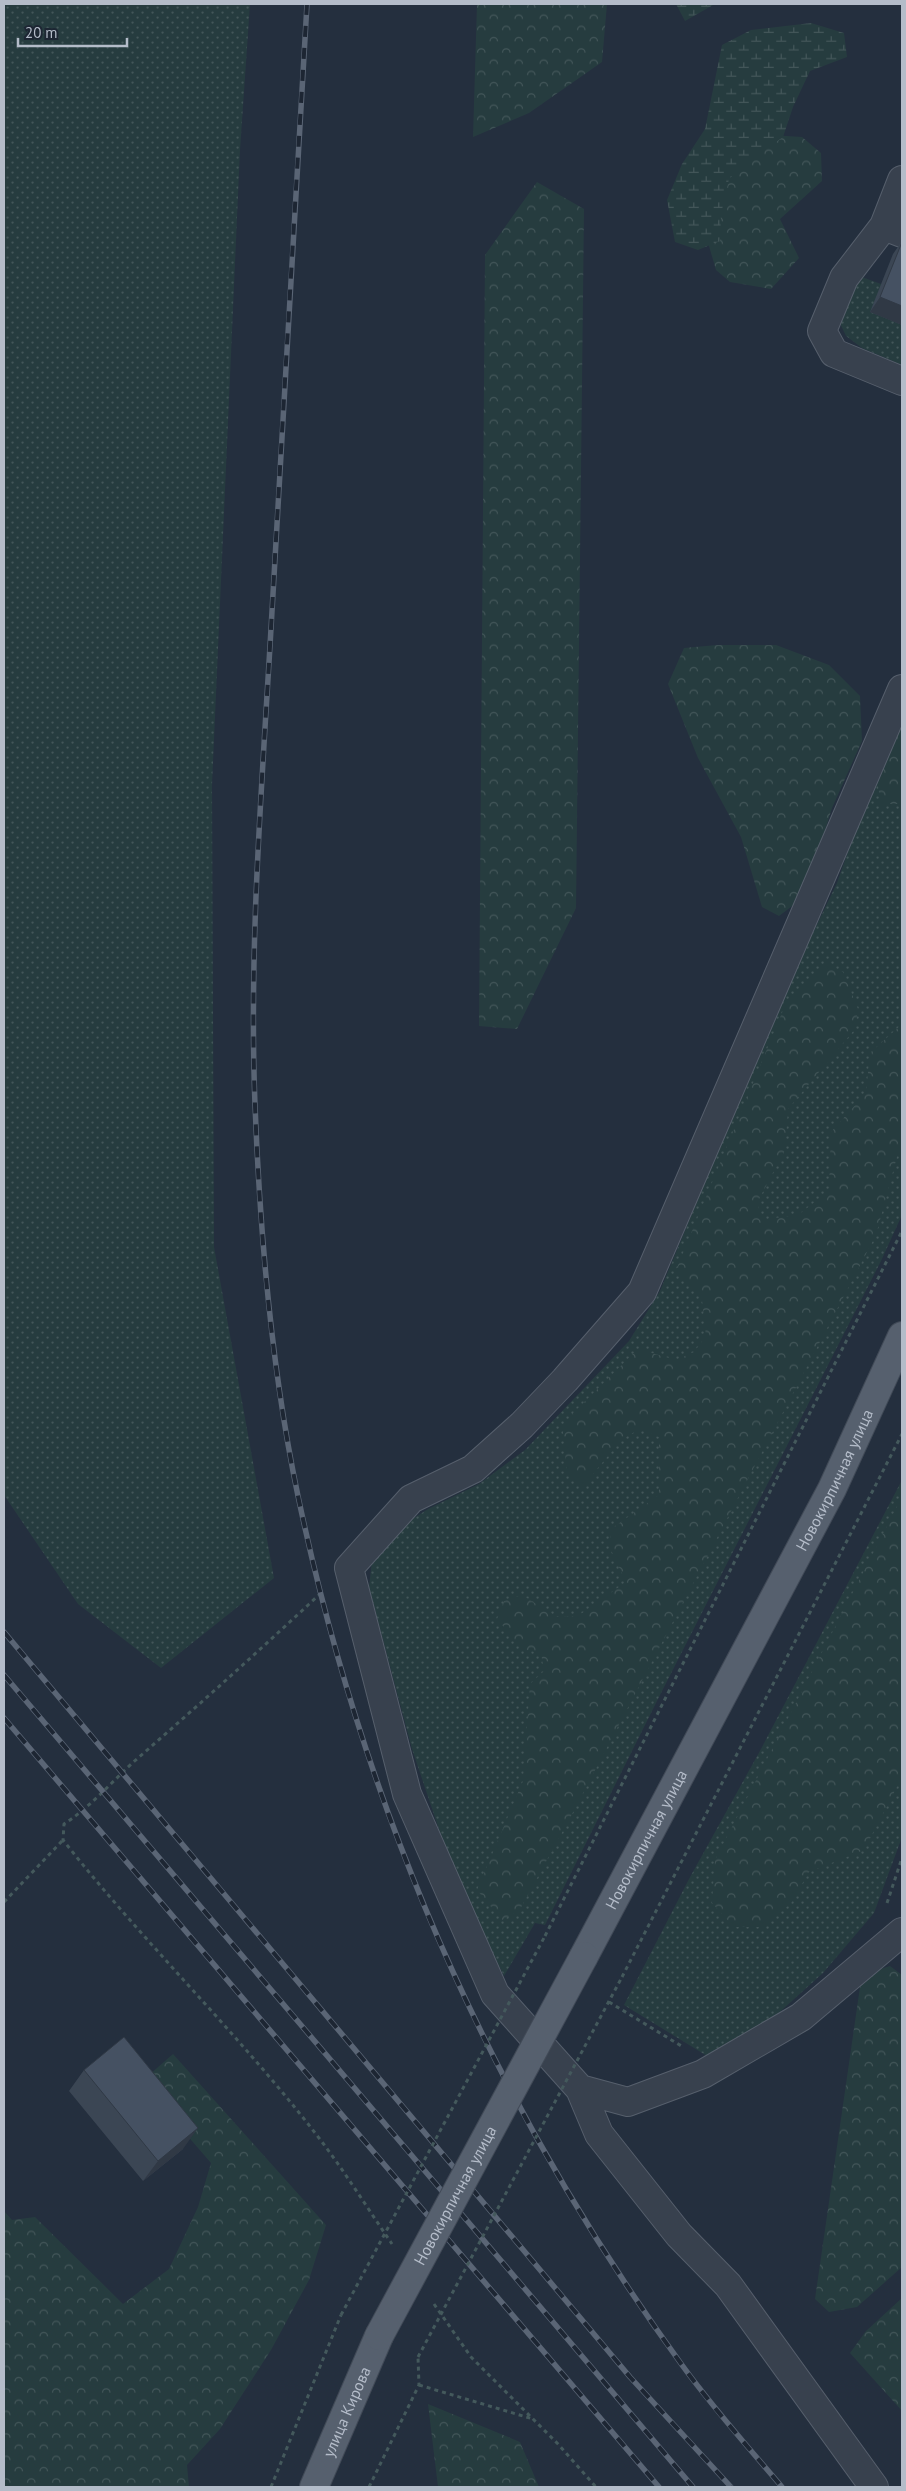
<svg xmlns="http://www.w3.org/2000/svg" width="906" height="2491" viewBox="0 0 906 2491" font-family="'PT Sans',sans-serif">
<defs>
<pattern id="grass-dots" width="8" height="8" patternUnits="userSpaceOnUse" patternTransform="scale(1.25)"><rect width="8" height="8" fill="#263c3f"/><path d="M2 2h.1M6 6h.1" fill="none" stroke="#435659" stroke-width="1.8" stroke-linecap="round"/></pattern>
<pattern id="forest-crowns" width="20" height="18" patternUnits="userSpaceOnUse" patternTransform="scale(1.25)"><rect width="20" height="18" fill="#263c3f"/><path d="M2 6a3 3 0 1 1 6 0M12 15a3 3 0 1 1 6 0" fill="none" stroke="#435659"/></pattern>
<pattern id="wetland-marsh" width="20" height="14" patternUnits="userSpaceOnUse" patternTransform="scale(1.25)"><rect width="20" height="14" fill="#263c3f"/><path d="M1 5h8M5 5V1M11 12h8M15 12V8" fill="none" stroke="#435659"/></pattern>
</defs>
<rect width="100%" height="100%" fill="#242f3e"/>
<path fill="url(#grass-dots)" d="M 4,4 L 250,4 L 240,150 L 212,785 L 214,1247 L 274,1578 L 161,1668 L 78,1604 L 4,1495 Z
M 859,276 L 881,284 L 902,325 L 902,365 L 862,348 L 846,336 L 837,317 Z
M 902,705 L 902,1215 L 881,1261 L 659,1697 L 545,1925 L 535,1923 L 504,1976 L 454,1874 L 412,1749 L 369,1587 L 373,1552 L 400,1527 L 428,1509 L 479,1484 L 525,1450 L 629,1341 L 660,1291 L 779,1003 L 837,883 L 895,717 Z
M 902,1480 L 902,1837 L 874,1913 L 823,1973 L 762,2028 L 712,2059 L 624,2005 L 689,1879 L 761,1749 Z"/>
<path fill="url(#forest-crowns)" d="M 477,4 L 607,4 L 602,62 L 529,113 L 473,137 Z
M 754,134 L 802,137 L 821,153 L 822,181 L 780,219 L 799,258 L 771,289 L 730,282 L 716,270 L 700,215 Z
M 537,182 L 584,209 L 576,908 L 517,1029 L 479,1026 L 485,255 Z
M 717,645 L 776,645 L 829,665 L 860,696 L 862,741 L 832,808 L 804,897 L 779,916 L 762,907 L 741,837 L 698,758 L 668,684 L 684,648 Z
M 902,728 L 902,799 L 899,804 L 881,804 L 875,768 Z
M 825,963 L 843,972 L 858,1009 L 855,1029 L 788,1109 L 785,1150 L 758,1201 L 760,1220 L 798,1215 L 829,1191 L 831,1132 L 866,1093 L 870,1053 L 902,1024 L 902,1138 L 876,1235 L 571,1816 L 519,1911 L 502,1920 L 477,1890 L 523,1781 L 530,1684 L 544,1671 L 541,1653 L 522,1649 L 497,1619 L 504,1601 L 522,1595 L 557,1617 L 578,1616 L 626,1582 L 610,1548 L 611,1529 L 659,1495 L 659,1437 L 640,1429 L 622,1439 L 583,1486 L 567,1473 L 563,1432 L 571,1415 L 638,1349 L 676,1360 L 694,1352 L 706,1336 L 702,1300 L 676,1270 L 786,1003 Z
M 902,1497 L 902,1777 L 864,1850 L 809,1872 L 791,1903 L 762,1927 L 734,1927 L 712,1903 L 715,1860 Z
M 890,1966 L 902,1975 L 902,2267 L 857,2307 L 829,2312 L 815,2299 L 860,1987 L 871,1972 Z
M 173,2054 L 326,2225 L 309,2280 L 271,2350 L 220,2429 L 187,2465 L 189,2487 L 4,2487 L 4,2211 L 12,2220 L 35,2217 L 123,2304 L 169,2269 L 198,2207 L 211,2163 L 141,2082 Z
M 902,2298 L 902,2411 L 850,2353 L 866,2331 Z
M 428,2404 L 520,2442 L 539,2487 L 438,2487 Z"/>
<path fill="url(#wetland-marsh)" d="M 676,4 L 715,4 L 685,21 Z
M 811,23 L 844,33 L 847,57 L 810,71 L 793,107 L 783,137 L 746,163 L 729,179 L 721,214 L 720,241 L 698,250 L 675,242 L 667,200 L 682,164 L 705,129 L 722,45 L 751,30 Z"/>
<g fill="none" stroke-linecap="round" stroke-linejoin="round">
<defs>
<path id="minor" d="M 902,180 L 884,226 L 902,233
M 884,226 L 844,278 L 822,331 L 834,353 L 902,381
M 902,689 L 642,1292 L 565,1380 L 522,1425 L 473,1469 L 411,1499 L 349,1568 L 407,1794 L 495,1994 L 580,2089 L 628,2102 L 703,2074 L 801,2017 L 902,1932
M 580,2089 L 599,2134 L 679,2235 L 728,2285 L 874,2487"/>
<g id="major">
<path id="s1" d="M 584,1956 L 832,1489 L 902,1336"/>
<path id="s2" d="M 314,2487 L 379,2336"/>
</g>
</defs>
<use href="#minor" stroke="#565f6c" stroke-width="30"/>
<use href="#major" stroke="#414a57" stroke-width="30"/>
<path stroke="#44595c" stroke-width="3" stroke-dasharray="4 4" stroke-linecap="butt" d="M 321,1593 C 261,1649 200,1704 138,1758 C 113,1780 92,1806 64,1824 L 63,1840 C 144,1943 239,2034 319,2138 C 345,2172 368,2209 392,2244
M 4,1902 L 63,1840
M 887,1903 L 902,1858
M 545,1936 L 902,1231
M 622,1977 L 902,1434
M 609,2002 L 683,2047
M 434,2304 L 471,2357 L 558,2444 L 596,2487
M 419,2385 L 533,2419
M 271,2487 L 341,2315
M 369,2487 L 419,2385 L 418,2357"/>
<use href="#minor" stroke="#38414e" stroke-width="28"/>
<use href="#major" stroke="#56606e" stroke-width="28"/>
<defs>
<path id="rail" d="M 307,4 C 294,218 282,432 270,646 C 261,798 249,952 255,1105 C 260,1235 271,1368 298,1496 C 365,1814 491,2102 682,2365 C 713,2408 748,2447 782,2487
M 4,1632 L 630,2377 L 731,2487
M 4,1675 L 693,2487
M 4,1718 L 659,2487"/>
</defs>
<use href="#rail" stroke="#5a6575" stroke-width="5.5"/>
<use href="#rail" stroke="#1d2633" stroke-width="4" stroke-dasharray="11" stroke-linecap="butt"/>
<defs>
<g id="major-bridge">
<path id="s3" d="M 379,2336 L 584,1956"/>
</g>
</defs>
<use href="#major-bridge" stroke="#414a57" stroke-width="30" stroke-linecap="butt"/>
<path stroke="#44595c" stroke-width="3" stroke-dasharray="4 4" stroke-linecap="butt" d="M 341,2315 L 545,1936
M 418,2357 L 622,1977"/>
<use href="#major-bridge" stroke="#56606e" stroke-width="28"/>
</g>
<path fill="#3b4654" d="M 902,241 L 902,325 L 870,312 L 893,254 Z
M 84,2070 L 183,2149 L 143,2181 L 69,2091 Z"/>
<path fill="#303945" d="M 880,297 L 902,306 L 902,325 L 870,312 Z
M 198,2128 L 183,2149 L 143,2181 L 158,2161 Z"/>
<path fill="#455162" stroke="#303945" d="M 902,242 L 902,306 L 880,297 Z
M 124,2037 L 198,2128 L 158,2161 L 84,2070 Z"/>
<g text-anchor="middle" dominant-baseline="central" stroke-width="4" stroke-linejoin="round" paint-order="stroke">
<g font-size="16" fill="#b4bcc9" stroke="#1d2633">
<text stroke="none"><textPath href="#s1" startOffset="538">Новокирпичная улица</textPath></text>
<text stroke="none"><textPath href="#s1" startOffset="132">Новокирпичная улица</textPath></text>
<text stroke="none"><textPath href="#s3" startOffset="160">Новокирпичная улица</textPath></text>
<text stroke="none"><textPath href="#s2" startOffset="82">улица Кирова</textPath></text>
</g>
</g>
<rect width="906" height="2491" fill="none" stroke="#b4bcc9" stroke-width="10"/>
<path d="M18 38v8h109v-8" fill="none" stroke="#b4bcc9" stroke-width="2.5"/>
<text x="25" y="38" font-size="15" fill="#b4bcc9" stroke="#1d2633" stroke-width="4" paint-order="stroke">20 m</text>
</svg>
